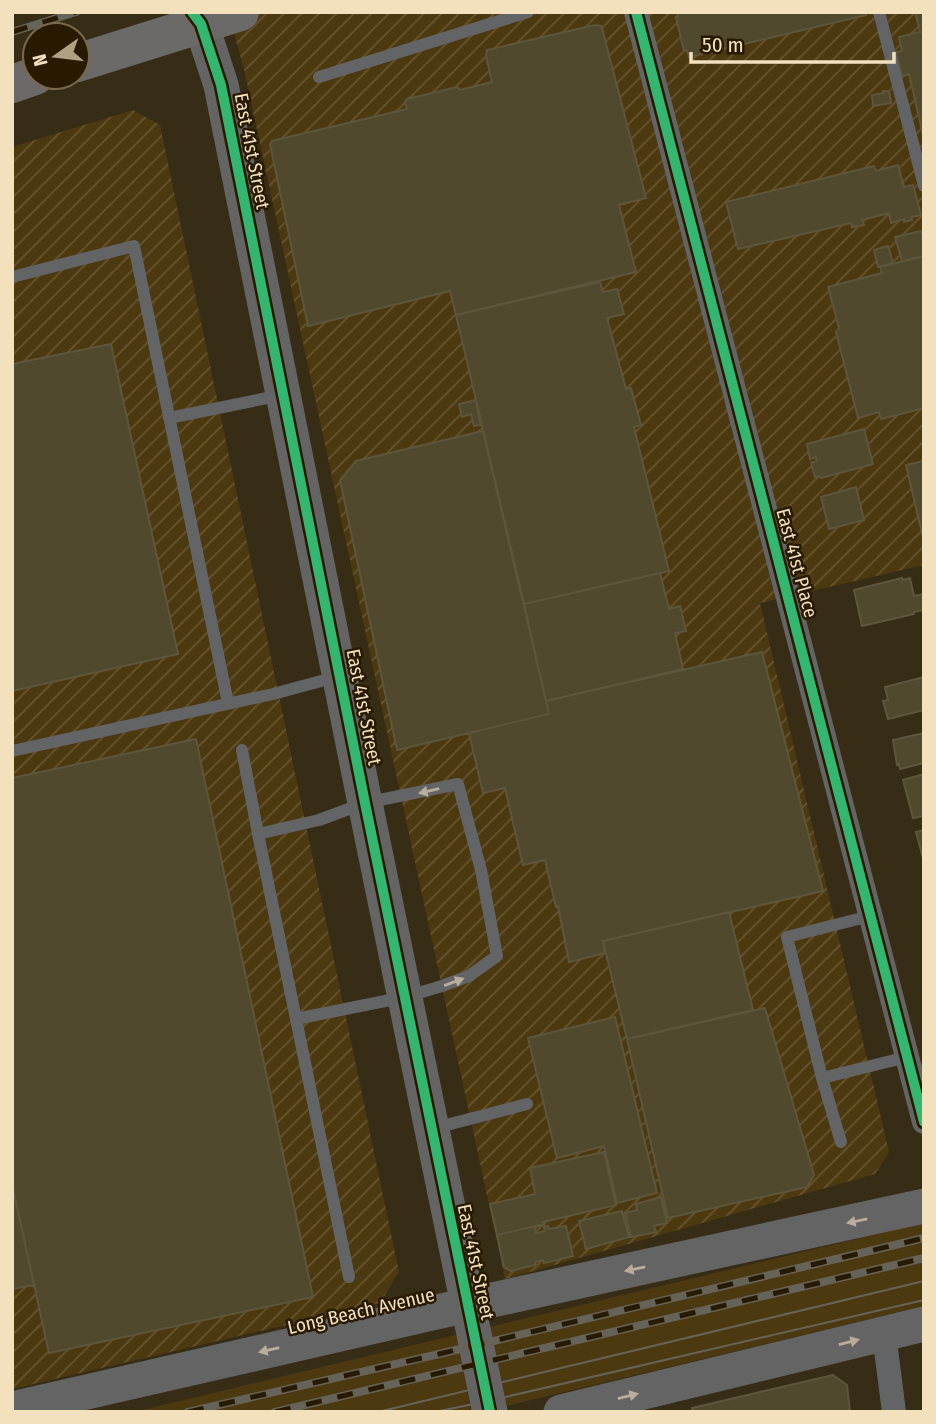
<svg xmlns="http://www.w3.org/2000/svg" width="936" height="1424" viewBox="0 0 936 1424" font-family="'Fira Sans Condensed',sans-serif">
<defs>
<pattern id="industrial-furrows" width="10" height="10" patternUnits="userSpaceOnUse" patternTransform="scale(1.75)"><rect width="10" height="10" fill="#4d390f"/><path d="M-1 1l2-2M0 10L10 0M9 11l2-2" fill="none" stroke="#675530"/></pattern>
</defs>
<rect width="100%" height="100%" fill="#372d16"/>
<path fill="#4d390f" d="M 924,1223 L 924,1306 L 481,1412 L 134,1412 Z"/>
<path fill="url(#industrial-furrows)" d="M 228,12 L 924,12 L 924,565 L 760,603 L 889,1152 L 875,1174 L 505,1279 L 244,69 Z
M 133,110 L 160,125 L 399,1272 L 380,1303 L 12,1389 L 12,147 Z"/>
<path fill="#51492e" stroke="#5d563c" stroke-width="2" d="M 677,12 L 865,12 L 866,15 L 689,57 L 687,50 L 684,51 L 676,17 L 678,17 Z
M 915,12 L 924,12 L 924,139 L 909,74 L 902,76 L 896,52 L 902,51 L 899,37 L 920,32 Z
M 595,25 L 601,26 L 602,28 L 646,198 L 619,205 L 636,272 L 456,315 L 450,291 L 308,326 L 270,144 L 272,141 L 407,109 L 405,102 L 407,99 L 457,87 L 460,90 L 492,82 L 486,56 L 487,50 Z
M 883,91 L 889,91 L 891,103 L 873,106 L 872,95 L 884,93 Z
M 898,165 L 904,187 L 913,185 L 921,215 L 911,217 L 912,220 L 904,222 L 904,219 L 891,223 L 889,213 L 862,220 L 864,225 L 852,227 L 851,223 L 738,249 L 726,202 L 874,166 L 876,171 Z
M 921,231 L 924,241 L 924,256 L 902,261 L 895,237 Z
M 888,246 L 893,263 L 878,267 L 874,250 Z
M 924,256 L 924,408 L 881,419 L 879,412 L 858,418 L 836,332 L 839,328 L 828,287 L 882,273 L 880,267 Z
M 600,282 L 603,292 L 617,289 L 624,314 L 607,318 L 626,389 L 631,388 L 641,425 L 634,427 L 669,571 L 524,604 L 456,315 Z
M 111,344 L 178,654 L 12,691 L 12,364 Z
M 476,400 L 481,425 L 474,426 L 471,414 L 462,417 L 459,404 Z
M 864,429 L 873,464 L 821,478 L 820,476 L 815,477 L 811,463 L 817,461 L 816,457 L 810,459 L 807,444 Z
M 483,431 L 549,714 L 397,750 L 340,480 L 356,461 Z
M 924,461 L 924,542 L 906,465 Z
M 856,487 L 864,520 L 829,529 L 821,497 Z
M 660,573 L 669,609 L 680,606 L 686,631 L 675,633 L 683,669 L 546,701 L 524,604 Z
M 902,578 L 903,580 L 910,578 L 914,596 L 924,594 L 924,610 L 914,612 L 914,614 L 862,626 L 854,590 Z
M 762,652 L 823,891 L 603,941 L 605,953 L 569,962 L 558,906 L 556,907 L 545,860 L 523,865 L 505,788 L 483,793 L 469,733 L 549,714 L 546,701 Z
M 924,677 L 924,710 L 888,719 L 883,701 L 888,700 L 885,687 Z
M 924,733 L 924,763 L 900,769 L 899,764 L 897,765 L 893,740 Z
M 196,739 L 313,1297 L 49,1353 L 12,1184 L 12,778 Z
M 924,774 L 924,816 L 913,818 L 903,780 Z
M 924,830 L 924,862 L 916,832 Z
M 729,912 L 753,1010 L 627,1039 L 603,941 Z
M 765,1008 L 814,1175 L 807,1187 L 668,1218 L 627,1039 Z
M 615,1017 L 657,1193 L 617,1203 L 604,1146 L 557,1158 L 528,1038 Z
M 604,1152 L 616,1205 L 543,1222 L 544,1224 L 497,1235 L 490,1204 L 535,1194 L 530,1168 Z
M 12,1184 L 34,1285 L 12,1289 Z
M 661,1197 L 667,1223 L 654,1226 L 656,1232 L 631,1237 L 625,1213 L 637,1210 L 636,1204 Z
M 622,1211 L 629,1237 L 586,1249 L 579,1221 Z
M 544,1224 L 544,1225 L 535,1227 L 536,1233 L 545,1231 L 544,1227 L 548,1226 L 549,1229 L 566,1226 L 573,1256 L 544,1263 L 543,1260 L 535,1262 L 535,1265 L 511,1271 L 504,1267 L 497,1235 Z
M 833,1375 L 847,1385 L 850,1412 L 693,1412 L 692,1408 Z"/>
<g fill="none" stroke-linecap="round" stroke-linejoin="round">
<path stroke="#626466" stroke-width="12" d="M 879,12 L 924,186
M 319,77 L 528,12
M 12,277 L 134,246 L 228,703
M 169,418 L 282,395
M 242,750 L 258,834 L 319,820 L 365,803 L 458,784 L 481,870 L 497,956 L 469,976 L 442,986 L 405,997 L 296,1019
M 12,751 L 273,694 L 336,677
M 258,834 L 349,1277
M 870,916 L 787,937 L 822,1078 L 907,1057
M 822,1078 L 841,1142
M 435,1128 L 527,1104"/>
<path stroke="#626466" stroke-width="24" d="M 636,12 L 924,1122
M 884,1334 L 894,1412"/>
<path stroke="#646465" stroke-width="35" d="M 192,12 L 201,24 L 221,85 L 365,803 L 490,1412
M 12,1409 L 432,1313 L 924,1206
M 561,1412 L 924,1324"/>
<path stroke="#6b6a68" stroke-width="38" d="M 77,63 L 240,12
M 12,84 L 35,76"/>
<path stroke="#66635a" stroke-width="2" d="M 378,1412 L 924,1281
M 435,1412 L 488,1401 L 924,1300"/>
<defs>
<path id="rail" d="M 12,32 L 76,12
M 188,1412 L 439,1354 L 924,1238
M 275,1412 L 924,1258"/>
</defs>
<use href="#rail" stroke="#66635a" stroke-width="8"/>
<use href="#rail" stroke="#281a00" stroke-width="5" stroke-dasharray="16" stroke-linecap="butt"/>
<defs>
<path id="cycleway" d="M 192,12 L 201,24 L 221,85 L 365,803 L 490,1412
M 636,12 L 924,1122"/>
</defs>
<use href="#cycleway" stroke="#281a00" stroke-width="15"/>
<use href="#cycleway" stroke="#33b770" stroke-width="10"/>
</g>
<defs><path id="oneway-solid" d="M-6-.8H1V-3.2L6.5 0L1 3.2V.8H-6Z" transform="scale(1.75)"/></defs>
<g fill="#b9ae9a">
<use href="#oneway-solid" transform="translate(429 791) rotate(167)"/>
<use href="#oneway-solid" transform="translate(454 982) rotate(-20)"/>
</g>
<g fill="#baae9a">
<use href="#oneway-solid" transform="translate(857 1221) rotate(168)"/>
<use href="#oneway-solid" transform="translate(635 1269) rotate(168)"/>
<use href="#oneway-solid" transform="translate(849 1342) rotate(-14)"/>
<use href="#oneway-solid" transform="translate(269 1350) rotate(167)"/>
<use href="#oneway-solid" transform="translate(628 1396) rotate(-14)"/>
</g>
<g text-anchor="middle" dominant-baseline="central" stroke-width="5" stroke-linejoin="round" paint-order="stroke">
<g font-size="19" fill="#f3e0bd" stroke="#281a00">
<text transform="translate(252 151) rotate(79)">East 41st Street</text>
<text transform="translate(797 563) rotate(75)">East 41st Place</text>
<text transform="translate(364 707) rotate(79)">East 41st Street</text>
<text transform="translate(476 1262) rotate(78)">East 41st Street</text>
<text transform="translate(361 1311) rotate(-13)">Long Beach Avenue</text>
</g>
</g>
<rect width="936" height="1424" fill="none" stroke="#f3e0bd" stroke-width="28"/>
<g transform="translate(56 56) rotate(256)"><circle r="33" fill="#281a00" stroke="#79694c" stroke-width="2"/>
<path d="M0-5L12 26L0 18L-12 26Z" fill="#b1a183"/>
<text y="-10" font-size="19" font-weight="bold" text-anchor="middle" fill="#f3e0bd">N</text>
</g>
<path d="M691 52v10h203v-10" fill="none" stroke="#f3e0bd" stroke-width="3.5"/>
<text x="702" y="52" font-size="21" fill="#f3e0bd" stroke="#281a00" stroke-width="5" paint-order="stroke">50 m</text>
</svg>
